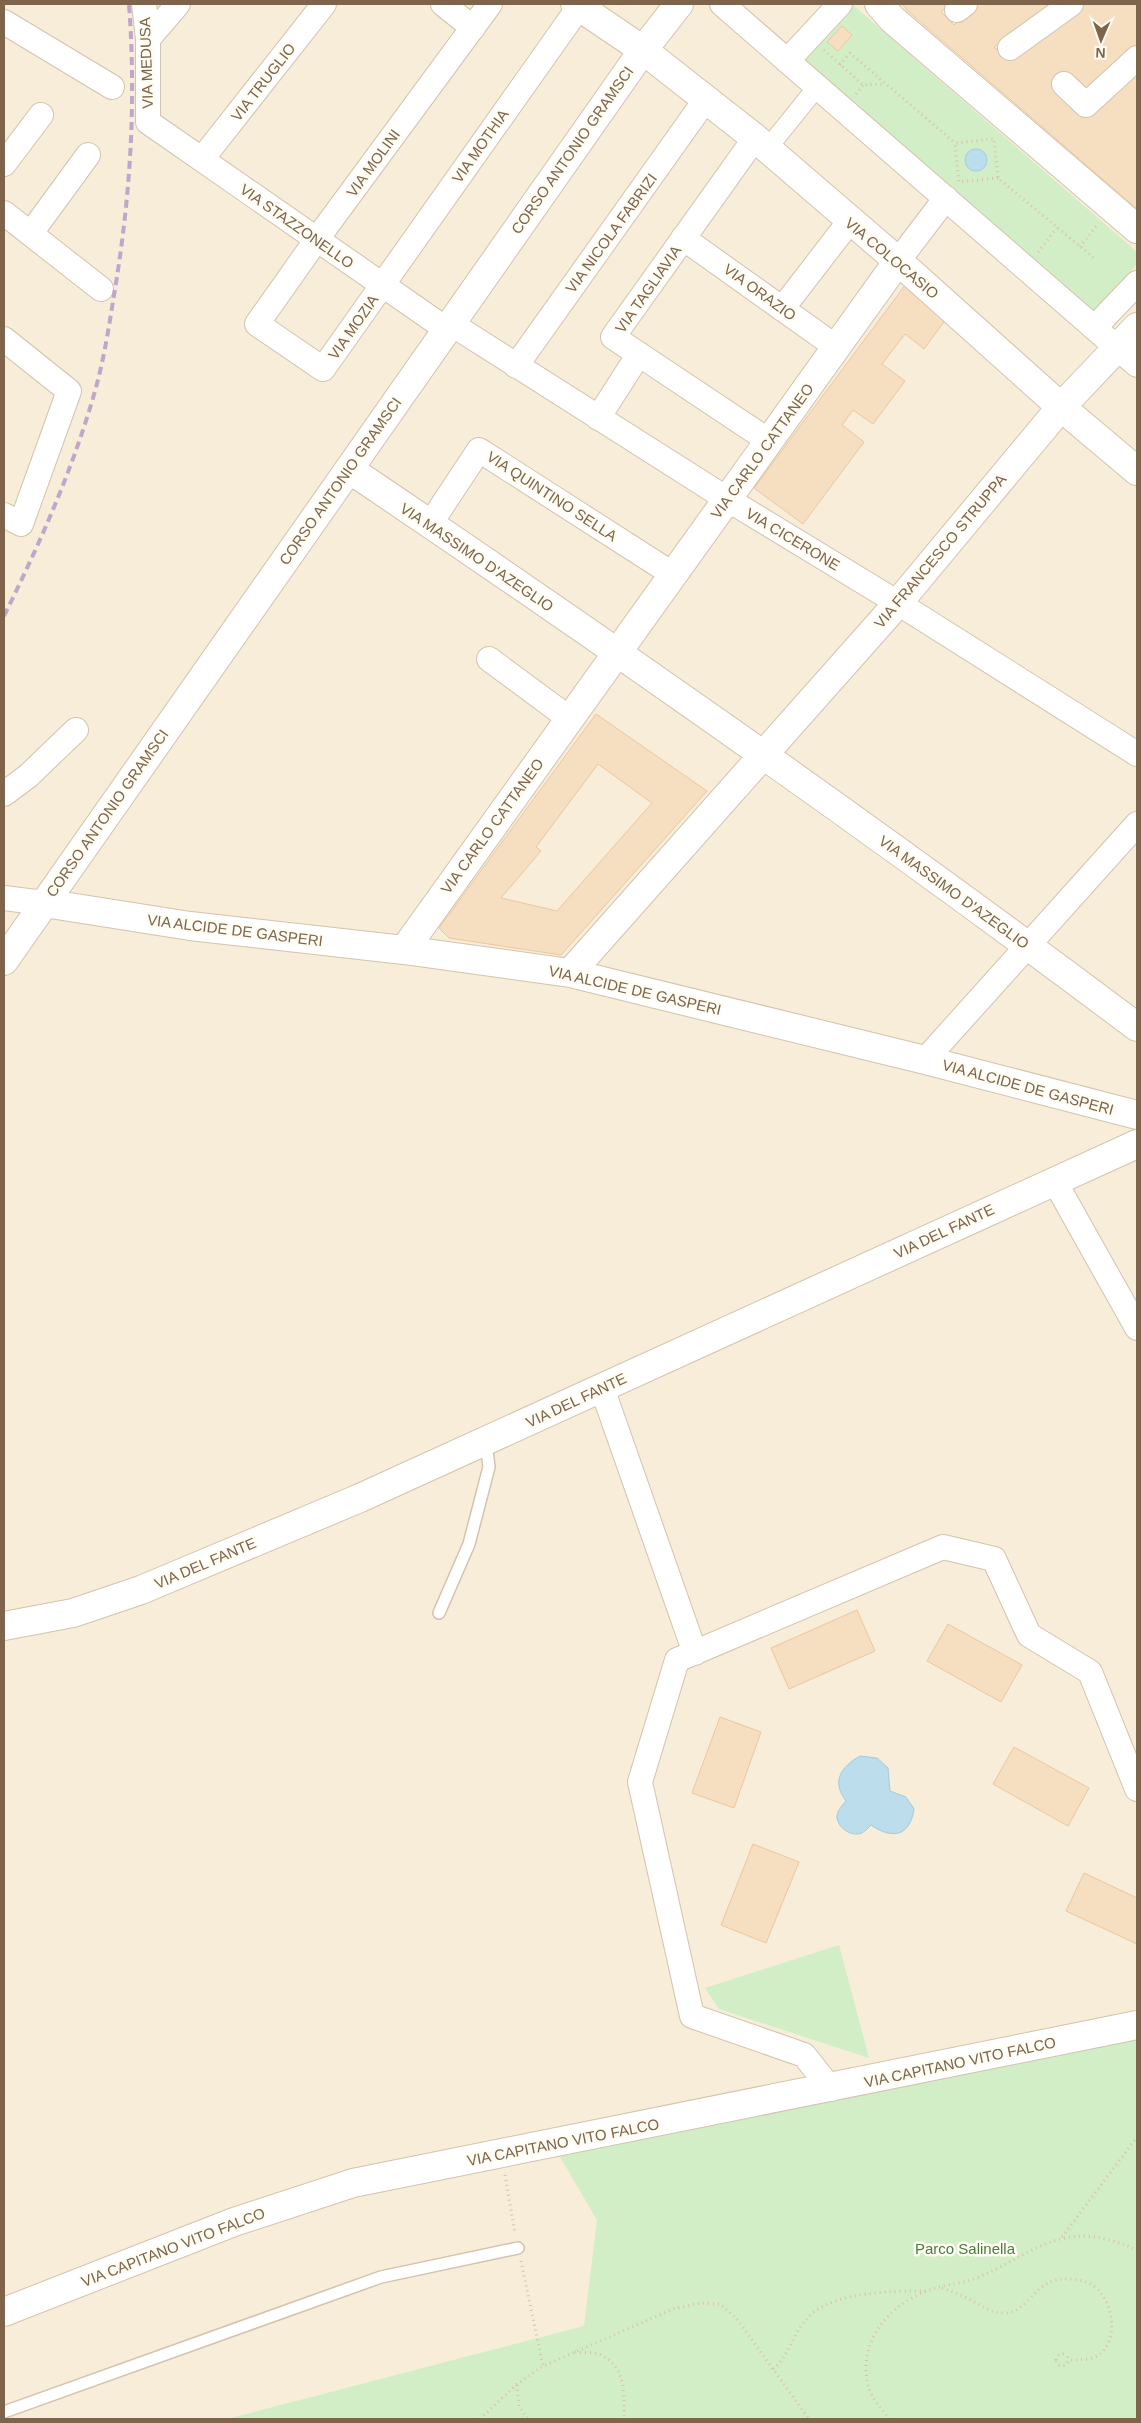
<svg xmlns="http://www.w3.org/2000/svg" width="1141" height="2423" viewBox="0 0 1141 2423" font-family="Helvetica,sans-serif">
<rect width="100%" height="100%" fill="#fef9eb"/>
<path fill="#f7edd8" d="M 4,4 L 1137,4 L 1137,2419 L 4,2419 Z"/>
<path fill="#d1eec7" d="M 853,5 L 1137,252 L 1137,264 L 1094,313 L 804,61 Z
M 839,1945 L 869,2058 L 719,2009 L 705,1988 Z
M 1137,2039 L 1137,2419 L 227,2419 L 584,2326 L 597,2220 L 559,2155 Z"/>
<path fill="#bcddeb" stroke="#a2cbdd" d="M965 160a11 11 0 1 1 22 0a11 11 0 1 1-22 0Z
M 860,1756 L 877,1758 L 888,1768 L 890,1791 L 906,1797 L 914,1809 C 910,1836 893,1840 871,1825 C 869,1827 865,1831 862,1833 C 852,1837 839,1829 837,1818 C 836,1812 842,1806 846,1801 C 831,1781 841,1767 860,1756 Z"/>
<path fill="#f6dec0" stroke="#eac79f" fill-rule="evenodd" d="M 902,4 L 951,4 L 941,12 L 954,25 L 979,4 L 1054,4 L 994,47 L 1007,58 L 1079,4 L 1137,4 L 1137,44 L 1086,93 L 1066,72 L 1052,86 L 1084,117 L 1137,66 L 1137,209 L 908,11 Z
M 842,26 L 852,35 L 838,51 L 827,42 Z
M 906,284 L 949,315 L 924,349 L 905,334 L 882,364 L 905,381 L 873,424 L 853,410 L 842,425 L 864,442 L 803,524 L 754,488 Z
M 596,714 L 707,791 L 561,955 L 449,938 L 439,928 ZM 598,764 L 652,803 L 557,911 L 501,898 L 541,851 L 536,847 Z
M 857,1610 L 875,1651 L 789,1689 L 771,1648 Z
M 948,1624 L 1022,1665 L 1001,1702 L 927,1661 Z
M 720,1717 L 761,1732 L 734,1808 L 692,1793 Z
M 1014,1747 L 1089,1788 L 1068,1826 L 993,1784 Z
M 753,1844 L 799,1862 L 766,1943 L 721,1925 Z
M 1084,1873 L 1137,1898 L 1137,1944 L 1066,1911 Z"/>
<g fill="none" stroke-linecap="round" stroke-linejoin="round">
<defs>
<path id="service" d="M 439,1613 L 469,1544 L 489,1467 L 486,1442
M 4,2412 L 381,2277 L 518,2248"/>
<path id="pedestrian" d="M 767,149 L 817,87"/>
<path id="minor" d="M 144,4 L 148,39 L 148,122 L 446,329
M 443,4 L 473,28
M 490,4 L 317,239 L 257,324 L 323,369 L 579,7
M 722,4 L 1137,365
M 957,10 L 965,4
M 4,22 L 112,87
M 148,39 L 178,4
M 1010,48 L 1071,4
M 787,61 L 840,4
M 1064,84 L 1086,105 L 1137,58
M 755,138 L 613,337 L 769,441
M 202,159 L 324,4
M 4,164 L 41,115
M 4,213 L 101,289
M 31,233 L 88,155
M 683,238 L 836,347
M 898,261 L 946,198
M 782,309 L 849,222
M 450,323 L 727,499 L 898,603 L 1137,754
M 1094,328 L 1137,283
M 4,339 L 69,391 L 21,524 L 4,515
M 516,366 L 706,99
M 598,418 L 639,354
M 430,524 L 479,450 L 674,575
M 489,659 L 570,719
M 4,794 L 28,776 L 76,730
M 4,898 L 44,903
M 925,1060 L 1137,824
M 1054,1180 L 1137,1328
M 602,1388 L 695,1653
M 831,2089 L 804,2055 L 692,2016 L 640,1782 L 677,1660 L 943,1547 L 994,1559 L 1029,1635 L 1090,1672 L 1137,1789"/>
<path id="tertiary" d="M 575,4 L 643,50 L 755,138 L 898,261 L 1061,407 L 1137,471
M 879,4 L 892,19 L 1137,229
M 349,469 C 616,649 880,834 1137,1027
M 44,903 L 190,926 L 404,950 L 570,973 L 925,1060 L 1137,1115
M 404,950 L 898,261
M 4,961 L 643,50 L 679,4
M 570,973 L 898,603 L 1061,407 L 1137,327
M 4,1626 L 73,1613 L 141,1590 L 360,1498 L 1137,1144
M 4,2312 L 234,2222 L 353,2183 L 1137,2025"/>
</defs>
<use href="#service" stroke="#d3c3ae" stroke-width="14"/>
<use href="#pedestrian" stroke="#d3c3ae" stroke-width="20"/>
<use href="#minor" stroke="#d3c3ae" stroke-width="26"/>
<use href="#tertiary" stroke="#d3c3ae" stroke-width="30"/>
<path stroke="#dcc1a2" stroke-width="3" stroke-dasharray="1 4" stroke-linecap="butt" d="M 824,50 L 863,85 L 885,84
M 840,65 L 850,53 L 955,143
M 856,94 L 863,85
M 998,178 L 959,182 L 955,143 L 994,139 L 998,178 L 1094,258
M 1080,247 L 1098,224
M 1038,252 L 1057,228
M 505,2175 L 515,2233
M 1062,2237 L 1137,2137
M 521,2261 L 543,2366
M 942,2288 C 951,2291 959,2294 967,2298 C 980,2304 990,2314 1005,2313 C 1031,2312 1034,2276 1070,2279 C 1078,2280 1086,2281 1092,2285 C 1114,2298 1121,2345 1095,2357 C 1087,2360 1077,2360 1068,2360
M 575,2352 C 582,2353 593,2352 599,2354 C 627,2366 624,2395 624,2419
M1056 2360a6 6 0 1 1 12 0a6 6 0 1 1-12 0Z
M 773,2369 C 789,2356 792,2336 805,2321 C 828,2291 891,2291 926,2291
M 517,2385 L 519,2407 L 528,2419
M 480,2419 L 517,2384 L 543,2366 L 673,2309 L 700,2303 L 720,2304 L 737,2319 L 809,2419
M 890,2419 C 883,2411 872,2399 869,2388 C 856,2344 887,2306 927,2291 C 941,2285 957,2284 971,2280 C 1020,2263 1052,2224 1109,2240 C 1119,2243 1128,2245 1137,2251"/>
<use href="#service" stroke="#fff" stroke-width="11"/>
<use href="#pedestrian" stroke="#fff" stroke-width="18"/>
<use href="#minor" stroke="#fff" stroke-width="24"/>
<use href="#tertiary" stroke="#fff" stroke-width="28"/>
<path stroke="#bfa6cb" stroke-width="4" stroke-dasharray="8 5" stroke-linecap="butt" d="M 4,616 C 40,543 73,469 95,391 C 105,356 110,319 116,283 C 131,189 136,99 129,4"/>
</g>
<g text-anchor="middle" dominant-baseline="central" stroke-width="5" stroke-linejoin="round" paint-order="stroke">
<g font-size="15" fill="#7d644a" stroke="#fffcf3">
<text transform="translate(146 63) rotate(-92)">VIA MEDUSA</text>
<text transform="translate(263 82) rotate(-52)">VIA TRUGLIO</text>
<text transform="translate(480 146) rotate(-55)">VIA MOTHIA</text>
<text transform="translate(572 150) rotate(-55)">CORSO ANTONIO GRAMSCI</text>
<text transform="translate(373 163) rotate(-54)">VIA MOLINI</text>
<text transform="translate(297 226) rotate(35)">VIA STAZZONELLO</text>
<text transform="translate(611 233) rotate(-54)">VIA NICOLA FABRIZI</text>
<text transform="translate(892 258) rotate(40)">VIA COLOCASIO</text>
<text transform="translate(648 289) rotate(-55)">VIA TAGLIAVIA</text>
<text transform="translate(760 292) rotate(36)">VIA ORAZIO</text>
<text transform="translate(353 327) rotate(-55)">VIA MOZIA</text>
<text transform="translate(762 451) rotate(-54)">VIA CARLO CATTANEO</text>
<text transform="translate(340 481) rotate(-55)">CORSO ANTONIO GRAMSCI</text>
<text transform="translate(552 496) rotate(33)">VIA QUINTINO SELLA</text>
<text transform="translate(793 539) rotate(31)">VIA CICERONE</text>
<text transform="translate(940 551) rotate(-50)">VIA FRANCESCO STRUPPA</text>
<text transform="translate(477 557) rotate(34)">VIA MASSIMO D'AZEGLIO</text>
<text transform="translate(107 813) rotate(-55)">CORSO ANTONIO GRAMSCI</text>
<text transform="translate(492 826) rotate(-54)">VIA CARLO CATTANEO</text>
<text transform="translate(954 892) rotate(36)">VIA MASSIMO D'AZEGLIO</text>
<text transform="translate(235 930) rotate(7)">VIA ALCIDE DE GASPERI</text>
<text transform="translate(635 990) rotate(13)">VIA ALCIDE DE GASPERI</text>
<text transform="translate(1028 1087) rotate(15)">VIA ALCIDE DE GASPERI</text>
<text transform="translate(944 1231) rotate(-25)">VIA DEL FANTE</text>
<text transform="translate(576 1400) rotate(-25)">VIA DEL FANTE</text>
<text transform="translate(205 1563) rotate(-23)">VIA DEL FANTE</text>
<text transform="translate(960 2062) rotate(-12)">VIA CAPITANO VITO FALCO</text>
<text transform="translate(563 2142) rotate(-11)">VIA CAPITANO VITO FALCO</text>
<text transform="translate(173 2247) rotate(-21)">VIA CAPITANO VITO FALCO</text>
</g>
<g font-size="15" fill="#477d3e" stroke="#fffcf3">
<text x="965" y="2248">Parco Salinella</text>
</g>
</g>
<rect width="1141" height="2423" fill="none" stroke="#7d644a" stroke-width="10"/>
<g transform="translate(1101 40) rotate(182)" stroke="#fffcf3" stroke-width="4" paint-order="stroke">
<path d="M0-4L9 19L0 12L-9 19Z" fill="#7d644a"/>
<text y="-8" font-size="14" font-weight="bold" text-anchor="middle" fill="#7d644a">N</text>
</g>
</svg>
